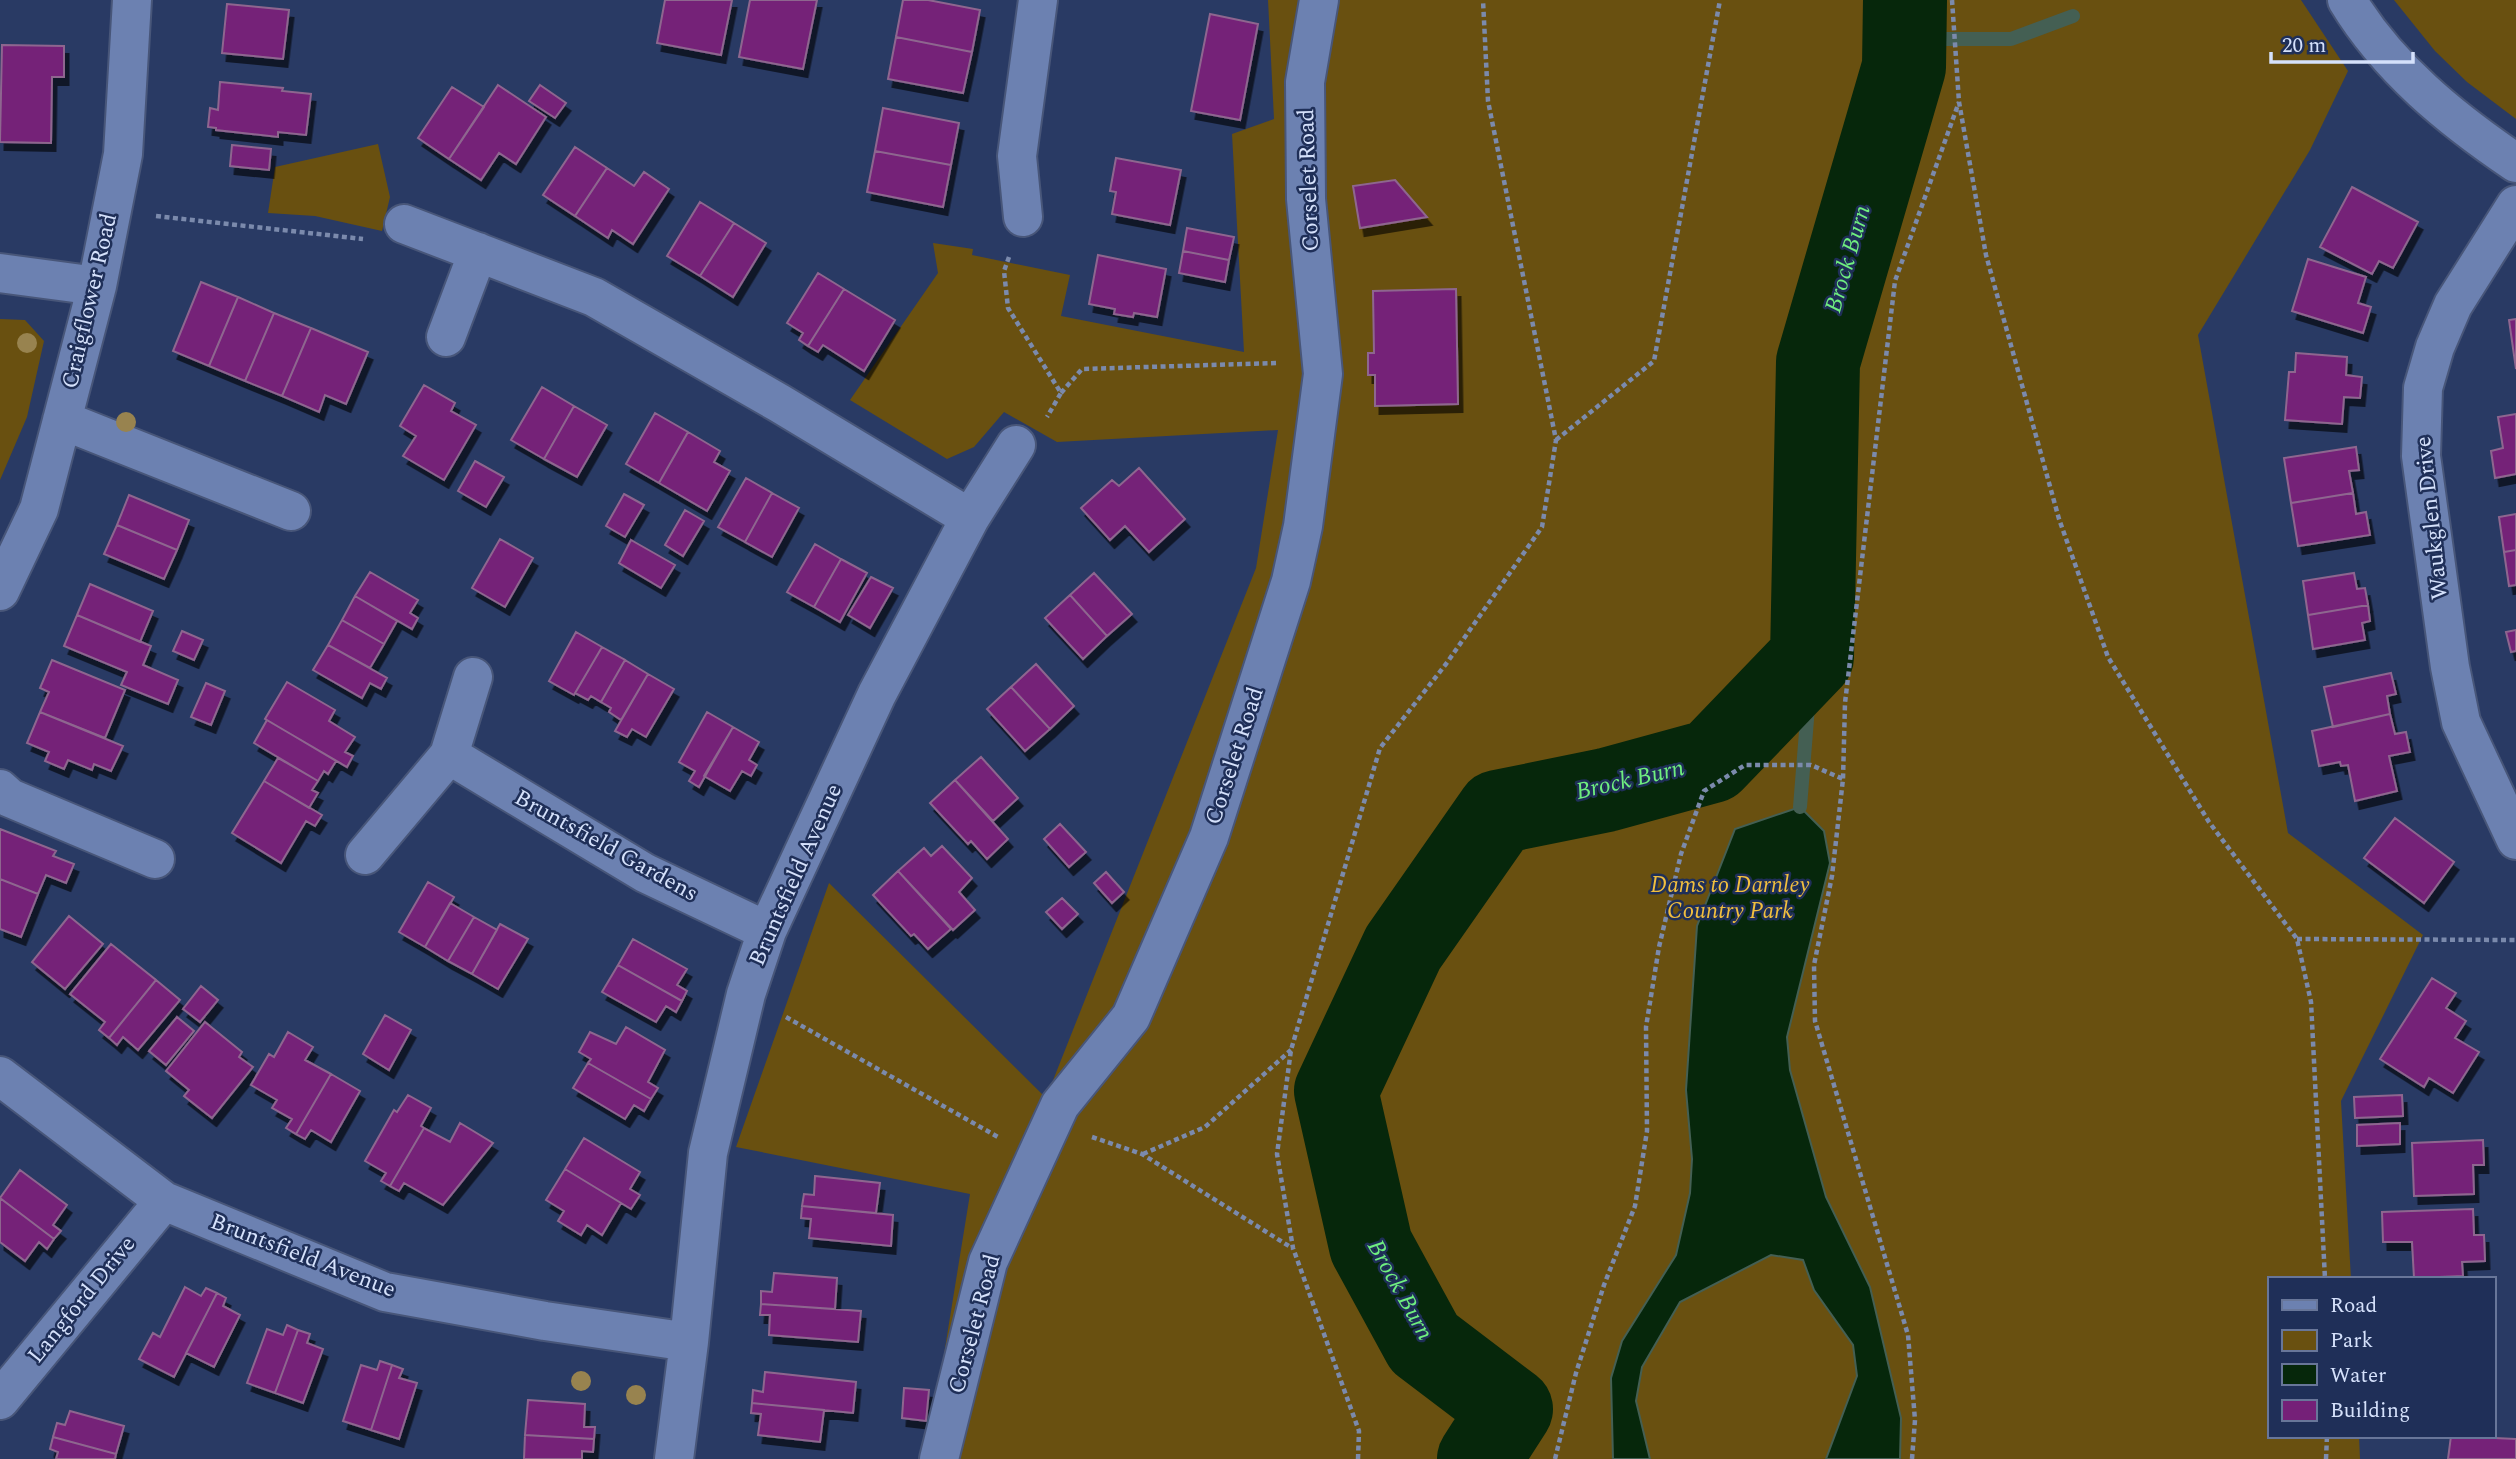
<svg xmlns="http://www.w3.org/2000/svg" width="2516" height="1459" viewBox="0 0 2516 1459" font-family="Spectral,serif">
<defs>
<filter id="shadow"><feDropShadow dx="4.5" dy="8" stdDeviation="0" flood-color="#0009"/></filter>
</defs>
<rect width="100%" height="100%" fill="#293a64"/>
<path fill="#695010" d="M 1268,0 L 2301,0 L 2348,71 L 2310,150 L 2198,335 L 2288,833 L 2423,935 L 2341,1101 L 2351,1279 L 2269,1279 L 2269,1436 L 2359,1436 L 2360,1459 L 927,1459 L 970,1194 L 736,1147 L 829,883 L 1046,1098 L 1256,568 L 1278,430 L 1057,442 L 1004,412 L 974,447 L 947,459 L 850,400 L 938,273 L 933,243 L 973,249 L 972,255 L 1070,275 L 1061,316 L 1244,352 L 1232,134 L 1274,119 Z
M 2394,0 L 2516,0 L 2516,119 L 2467,82 L 2435,51 Z
M 378,144 L 390,197 L 382,231 L 315,216 L 268,213 L 275,167 Z
M 0,319 L 25,320 L 44,341 L 27,417 L 0,480 Z"/>
<path fill="#06270b" stroke="#445f53" stroke-width="2" d="M 1800,807 L 1824,831 L 1830,863 L 1787,1037 L 1790,1070 L 1826,1197 L 1870,1287 L 1901,1418 L 1900,1459 L 1826,1459 L 1857,1376 L 1853,1345 L 1814,1290 L 1803,1260 L 1771,1255 L 1680,1302 L 1642,1367 L 1636,1401 L 1650,1459 L 1613,1459 L 1611,1378 L 1622,1341 L 1676,1255 L 1690,1193 L 1692,1159 L 1686,1090 L 1697,926 L 1735,829 Z"/>
<g fill="none" stroke-linecap="round" stroke-linejoin="round">
<path stroke="#445f53" stroke-width="14" d="M 1905,39 L 2011,39 L 2073,16
M 1800,807 L 1812,657"/>
<path stroke="#06270b" stroke-width="84" d="M 1479,1459 L 1511,1409 L 1424,1343 L 1371,1246 L 1336,1091 L 1403,948 L 1498,812 L 1606,790 L 1712,761 L 1812,657 L 1818,362 L 1904,67 L 1905,0"/>
</g>
<path fill="#752078" stroke="#8e668f" stroke-width="2" filter="url(#shadow)" d="M 665,0 L 732,0 L 721,55 L 657,43 Z
M 750,0 L 817,0 L 803,69 L 739,57 Z
M 903,0 L 928,0 L 980,10 L 972,52 L 896,37 Z
M 227,4 L 289,10 L 283,59 L 222,53 Z
M 1210,14 L 1258,24 L 1240,120 L 1191,111 Z
M 896,37 L 972,52 L 963,93 L 888,79 Z
M 2,45 L 64,46 L 64,77 L 52,77 L 51,143 L 0,142 Z
M 220,82 L 283,88 L 282,91 L 311,94 L 306,135 L 278,132 L 278,137 L 216,130 L 216,128 L 208,127 L 210,108 L 218,110 Z
M 498,85 L 546,117 L 516,164 L 499,153 L 481,180 L 449,159 Z
M 540,85 L 566,103 L 555,118 L 529,101 Z
M 452,87 L 484,107 L 449,159 L 418,138 Z
M 883,108 L 959,123 L 951,165 L 875,151 Z
M 232,145 L 271,149 L 269,170 L 230,166 Z
M 575,147 L 607,168 L 575,216 L 543,195 Z
M 875,151 L 951,165 L 943,207 L 867,192 Z
M 1116,158 L 1181,170 L 1170,225 L 1112,214 L 1116,192 L 1110,191 Z
M 607,168 L 634,186 L 644,172 L 669,189 L 633,244 L 612,230 L 608,238 L 575,216 Z
M 1395,180 L 1427,217 L 1360,228 L 1353,186 Z
M 2352,187 L 2418,222 L 2393,268 L 2379,261 L 2372,274 L 2320,247 Z
M 700,202 L 734,223 L 700,276 L 667,256 Z
M 734,223 L 766,243 L 733,297 L 700,276 Z
M 1187,228 L 1234,237 L 1229,260 L 1183,251 Z
M 1183,251 L 1229,260 L 1225,282 L 1179,273 Z
M 1098,255 L 1166,269 L 1157,317 L 1134,313 L 1133,317 L 1114,314 L 1115,309 L 1089,304 Z
M 2308,259 L 2366,277 L 2358,303 L 2371,307 L 2363,333 L 2292,311 Z
M 818,273 L 844,289 L 808,346 L 799,340 L 803,333 L 787,323 Z
M 201,282 L 238,297 L 209,366 L 173,351 Z
M 844,289 L 895,320 L 864,371 L 823,345 L 818,352 L 808,346 Z
M 1456,289 L 1458,404 L 1375,406 L 1375,375 L 1368,375 L 1368,353 L 1374,353 L 1373,291 Z
M 238,297 L 274,313 L 245,381 L 209,366 Z
M 274,313 L 311,328 L 282,396 L 245,381 Z
M 2516,319 L 2516,369 L 2509,320 Z
M 311,328 L 368,352 L 346,404 L 325,395 L 319,412 L 282,396 Z
M 2296,353 L 2347,357 L 2346,375 L 2362,377 L 2360,398 L 2344,397 L 2342,424 L 2285,420 L 2289,372 L 2295,372 Z
M 424,385 L 455,403 L 451,411 L 476,425 L 444,480 L 403,456 L 416,436 L 400,426 Z
M 542,387 L 574,406 L 544,459 L 511,440 Z
M 574,406 L 607,425 L 577,477 L 544,459 Z
M 655,413 L 688,432 L 659,483 L 626,464 Z
M 2516,414 L 2516,474 L 2495,478 L 2491,451 L 2503,448 L 2498,417 Z
M 688,432 L 720,451 L 714,462 L 730,471 L 707,511 L 659,483 Z
M 2356,447 L 2359,470 L 2349,471 L 2353,493 L 2291,503 L 2284,458 Z
M 475,461 L 504,477 L 486,507 L 458,491 Z
M 1139,468 L 1185,519 L 1149,552 L 1125,526 L 1110,540 L 1081,508 L 1112,480 L 1119,486 Z
M 746,478 L 772,493 L 745,542 L 718,527 Z
M 772,493 L 799,508 L 772,557 L 745,542 Z
M 2353,493 L 2356,514 L 2366,512 L 2370,535 L 2298,546 L 2291,503 Z
M 624,494 L 644,505 L 625,537 L 606,526 Z
M 129,495 L 189,520 L 177,550 L 117,525 Z
M 685,510 L 704,521 L 683,556 L 665,545 Z
M 2516,514 L 2516,550 L 2504,552 L 2499,517 Z
M 117,525 L 177,550 L 164,579 L 104,554 Z
M 500,539 L 533,558 L 505,607 L 472,588 Z
M 631,540 L 675,565 L 661,588 L 619,563 Z
M 815,544 L 841,559 L 814,607 L 787,592 Z
M 2516,550 L 2516,585 L 2509,586 L 2504,552 Z
M 841,559 L 867,573 L 840,622 L 814,607 Z
M 370,572 L 418,600 L 410,613 L 418,618 L 412,629 L 355,596 Z
M 1094,573 L 1132,614 L 1107,636 L 1070,595 Z
M 2354,573 L 2357,589 L 2365,588 L 2368,605 L 2308,615 L 2303,581 Z
M 871,577 L 893,588 L 870,628 L 848,615 Z
M 90,584 L 153,611 L 140,642 L 77,615 Z
M 1070,595 L 1107,636 L 1083,659 L 1045,618 Z
M 355,596 L 397,621 L 384,644 L 342,620 Z
M 2368,605 L 2370,621 L 2362,623 L 2365,640 L 2313,649 L 2308,615 Z
M 77,615 L 151,646 L 143,665 L 178,680 L 168,704 L 121,685 L 127,672 L 64,646 Z
M 342,620 L 384,644 L 370,668 L 328,645 Z
M 2516,630 L 2516,651 L 2511,652 L 2506,632 Z
M 182,631 L 203,640 L 194,660 L 173,651 Z
M 576,632 L 602,647 L 574,695 L 549,681 Z
M 328,645 L 387,678 L 381,689 L 370,683 L 362,698 L 313,670 Z
M 602,647 L 625,660 L 601,702 L 591,696 L 588,700 L 575,693 Z
M 52,660 L 125,690 L 105,738 L 40,712 L 49,692 L 40,688 Z
M 625,660 L 648,674 L 621,720 L 609,712 L 611,708 L 601,702 Z
M 1036,664 L 1074,706 L 1050,729 L 1011,687 Z
M 2391,673 L 2396,694 L 2387,696 L 2390,714 L 2333,727 L 2324,687 Z
M 648,674 L 674,689 L 646,737 L 632,729 L 627,737 L 615,731 Z
M 287,682 L 335,710 L 329,721 L 355,737 L 345,752 L 353,756 L 347,767 L 265,719 Z
M 206,683 L 225,691 L 211,725 L 191,717 Z
M 1011,687 L 1050,729 L 1025,751 L 987,709 Z
M 40,712 L 123,746 L 111,771 L 94,764 L 92,770 L 68,760 L 64,769 L 45,761 L 49,752 L 27,743 Z
M 707,712 L 733,727 L 699,787 L 689,781 L 695,771 L 679,762 Z
M 2390,714 L 2395,734 L 2406,732 L 2410,752 L 2389,756 L 2397,791 L 2355,801 L 2348,765 L 2341,766 L 2340,762 L 2319,766 L 2312,731 Z
M 267,720 L 336,761 L 328,774 L 324,771 L 318,781 L 254,743 Z
M 733,727 L 759,742 L 749,760 L 757,765 L 751,776 L 742,771 L 730,791 L 704,776 Z
M 981,757 L 1018,798 L 993,821 L 955,780 Z
M 278,758 L 318,781 L 312,790 L 318,793 L 309,808 L 264,781 Z
M 955,780 L 1008,839 L 987,859 L 971,841 L 968,844 L 930,803 Z
M 264,781 L 322,815 L 315,826 L 306,821 L 281,863 L 232,833 Z
M 2395,818 L 2454,862 L 2424,903 L 2364,858 Z
M 1060,824 L 1086,852 L 1069,867 L 1044,839 Z
M 0,829 L 56,851 L 53,856 L 74,864 L 66,883 L 46,875 L 38,894 L 0,879 Z
M 942,846 L 972,878 L 959,892 L 975,910 L 953,930 L 898,871 L 924,848 L 931,856 Z
M 898,871 L 951,929 L 928,949 L 914,934 L 911,936 L 873,895 Z
M 1106,872 L 1124,892 L 1112,903 L 1094,883 Z
M 0,879 L 38,894 L 21,937 L 0,929 Z
M 428,882 L 454,897 L 425,947 L 399,932 Z
M 1062,898 L 1078,914 L 1062,929 L 1046,912 Z
M 450,903 L 474,917 L 448,961 L 425,947 Z
M 69,916 L 103,944 L 65,989 L 32,962 Z
M 474,917 L 497,930 L 472,974 L 448,961 Z
M 500,924 L 528,939 L 498,989 L 472,974 Z
M 633,939 L 687,969 L 677,985 L 687,991 L 682,1001 L 618,965 Z
M 111,944 L 156,980 L 109,1038 L 99,1030 L 105,1022 L 70,994 Z
M 618,965 L 682,1001 L 676,1012 L 666,1006 L 656,1022 L 602,992 Z
M 2432,978 L 2456,993 L 2446,1008 L 2466,1021 L 2455,1038 L 2479,1052 L 2453,1093 L 2429,1078 L 2424,1087 L 2380,1059 Z
M 156,980 L 180,1000 L 138,1050 L 123,1037 L 117,1045 L 109,1038 Z
M 201,986 L 218,1000 L 200,1022 L 183,1009 Z
M 385,1015 L 411,1030 L 389,1070 L 363,1054 Z
M 177,1017 L 194,1031 L 166,1065 L 149,1051 Z
M 205,1022 L 242,1052 L 239,1057 L 253,1067 L 212,1118 L 184,1096 L 189,1090 L 166,1071 Z
M 626,1027 L 665,1050 L 648,1082 L 658,1088 L 651,1099 L 588,1063 L 591,1059 L 579,1052 L 590,1032 L 616,1044 Z
M 288,1032 L 313,1047 L 305,1060 L 331,1074 L 296,1134 L 286,1128 L 292,1119 L 272,1108 L 277,1100 L 251,1085 L 269,1054 L 274,1057 Z
M 588,1063 L 651,1099 L 644,1111 L 634,1105 L 625,1119 L 573,1088 Z
M 331,1074 L 360,1091 L 331,1142 L 311,1130 L 305,1139 L 296,1134 Z
M 408,1095 L 431,1108 L 421,1126 L 424,1128 L 390,1186 L 381,1181 L 386,1173 L 365,1161 L 394,1110 L 397,1112 Z
M 2402,1095 L 2403,1116 L 2355,1118 L 2354,1097 Z
M 460,1123 L 493,1143 L 443,1205 L 404,1183 L 399,1191 L 390,1186 L 424,1128 L 450,1142 Z
M 2400,1123 L 2400,1144 L 2357,1146 L 2357,1125 Z
M 584,1138 L 640,1172 L 630,1189 L 640,1195 L 631,1209 L 565,1169 Z
M 2483,1140 L 2484,1165 L 2473,1165 L 2474,1194 L 2414,1196 L 2412,1143 Z
M 565,1169 L 621,1203 L 602,1235 L 587,1225 L 581,1235 L 558,1221 L 564,1211 L 546,1200 Z
M 20,1170 L 67,1205 L 53,1225 L 61,1231 L 54,1239 L 0,1198 Z
M 815,1176 L 880,1183 L 876,1213 L 802,1206 L 804,1194 L 814,1195 Z
M 0,1198 L 54,1239 L 47,1249 L 39,1242 L 25,1261 L 0,1242 Z
M 802,1206 L 893,1215 L 891,1246 L 809,1238 L 811,1219 L 801,1218 Z
M 2473,1209 L 2474,1235 L 2484,1235 L 2485,1261 L 2462,1262 L 2463,1276 L 2414,1278 L 2412,1242 L 2383,1242 L 2382,1212 Z
M 774,1273 L 837,1278 L 835,1309 L 761,1304 L 761,1291 L 772,1292 Z
M 185,1287 L 201,1296 L 206,1288 L 217,1293 L 174,1377 L 139,1359 L 153,1333 L 160,1337 Z
M 217,1293 L 226,1298 L 223,1306 L 240,1315 L 214,1367 L 186,1353 Z
M 761,1304 L 861,1311 L 858,1342 L 769,1335 L 770,1315 L 760,1315 Z
M 287,1325 L 298,1330 L 275,1393 L 247,1383 L 267,1329 L 283,1335 Z
M 298,1330 L 310,1334 L 307,1343 L 323,1349 L 303,1403 L 275,1393 Z
M 380,1361 L 392,1365 L 371,1430 L 343,1421 L 361,1365 L 377,1370 Z
M 392,1365 L 403,1369 L 399,1378 L 417,1383 L 399,1439 L 371,1430 Z
M 765,1372 L 856,1382 L 853,1413 L 752,1403 L 753,1390 L 763,1392 Z
M 904,1388 L 929,1390 L 926,1421 L 902,1418 Z
M 528,1400 L 585,1404 L 584,1427 L 595,1427 L 594,1439 L 525,1435 Z
M 752,1403 L 824,1410 L 820,1442 L 758,1435 L 761,1414 L 751,1413 Z
M 70,1411 L 124,1426 L 116,1454 L 53,1437 L 57,1423 L 65,1425 Z
M 525,1435 L 594,1439 L 593,1452 L 582,1451 L 582,1459 L 524,1459 Z
M 2451,1436 L 2516,1439 L 2516,1459 L 2448,1459 Z
M 53,1437 L 116,1454 L 115,1459 L 56,1459 L 58,1452 L 50,1449 Z"/>
<g fill="none" stroke-linecap="round" stroke-linejoin="round">
<defs>
<path id="minor" d="M 2347,0 C 2388,68 2451,119 2516,163
M 2516,205 L 2453,305 L 2435,347 L 2423,388 L 2421,456 L 2450,667 L 2461,722 L 2516,840
M 1023,217 L 1017,156 L 1038,0
M 404,224 L 594,297 L 779,403 L 970,518
M 0,273 L 97,286
M 446,337 L 478,252
M 62,420 L 291,511
M 0,591 L 39,509 L 97,286 L 123,154 L 132,0
M 449,755 L 645,873 L 767,931
M 0,789 L 10,798 L 155,859
M 365,855 L 449,755 L 473,677
M 0,1076 L 164,1201 L 385,1292 L 545,1321 L 689,1342
M 0,1400 L 164,1201
M 674,1459 L 689,1342 L 708,1153 L 746,994 L 767,931 L 877,694 L 970,518 L 1016,445
M 939,1459 L 988,1262 L 1060,1105 L 1131,1017 L 1209,837 L 1291,581 L 1303,526 L 1323,374 L 1306,199 L 1305,82 L 1319,0"/>
</defs>
<use href="#minor" stroke="#485679" stroke-width="42"/>
<path stroke="#7b8aac" stroke-width="4.5" stroke-dasharray="5 3.5" stroke-linecap="butt" d="M 1952,0 L 1959,102 L 1986,255 L 2059,519 L 2108,657 L 2209,822 L 2297,939 L 2311,1002 L 2325,1279
M 156,216 L 363,239
M 1009,257 L 1004,271 L 1008,308 L 1061,393 L 1047,417
M 1061,393 L 1082,369 L 1277,363
M 1556,440 L 1654,361 L 1720,0
M 2297,939 L 2516,940
M 786,1017 L 998,1137
M 1092,1137 L 1142,1154 L 1292,1248
M 1143,1154 L 1205,1127 L 1291,1050
M 1358,1459 L 1359,1431 L 1293,1248 L 1277,1154 L 1291,1050 L 1380,748 L 1446,664 L 1542,527 L 1556,440 L 1488,101 L 1483,0
M 1555,1459 L 1576,1373 L 1604,1285 L 1635,1206 L 1647,1131 L 1646,1027 L 1659,947 L 1681,854 L 1704,791 L 1745,765 L 1811,765 L 1843,779
M 1912,1459 L 1915,1420 L 1908,1335 L 1815,1021 L 1814,965 L 1832,876 L 1843,779 L 1845,703 L 1895,281 L 1959,102
M 2326,1459 L 2327,1436"/>
<use href="#minor" stroke="#6c81b1" stroke-width="38"/>
</g>
<g fill="#98834f">
<circle cx="27" cy="343" r="10"/>
<circle cx="126" cy="422" r="10"/>
<circle cx="581" cy="1381" r="10"/>
<circle cx="636" cy="1395" r="10"/>
</g>
<g text-anchor="middle" dominant-baseline="central" stroke-width="5" stroke-linejoin="round" paint-order="stroke">
<g font-size="23" fill="#d5e1fb" stroke="#1f2f58">
<text transform="translate(1309 180) rotate(-92)">Corselet Road</text>
<text transform="translate(90 301) rotate(-77)">Craigflower Road</text>
<text transform="translate(2432 518) rotate(-96)">Waukglen Drive</text>
<text transform="translate(1235 756) rotate(-72)">Corselet Road</text>
<text transform="translate(606 846) rotate(29)">Bruntsfield Gardens</text>
<text transform="translate(796 875) rotate(-66)">Bruntsfield Avenue</text>
<text transform="translate(303 1256) rotate(21)">Bruntsfield Avenue</text>
<text transform="translate(82 1300) rotate(-51)">Langford Drive</text>
<text transform="translate(975 1324) rotate(-75)">Corselet Road</text>
</g>
<g font-size="23" font-style="italic" fill="#f2bf3e" stroke="#1f2f58">
<text x="1730" y="885">Dams to Darnley<tspan x="1730" dy="26">Country Park</tspan></text>
</g>
<g font-size="24" font-style="italic" fill="#6fee7f" stroke="#1f2f58">
<text transform="translate(1848 259) rotate(-74)">Brock Burn</text>
<text transform="translate(1630 780) rotate(-13)">Brock Burn</text>
<text transform="translate(1400 1290) rotate(61)">Brock Burn</text>
</g>
</g>
<rect x="2268" y="1277" width="228" height="161" fill="#1f2f58" stroke="#687699" stroke-width="2"/>
<rect x="2282" y="1300" width="35" height="10" fill="#6c81b1" stroke="#687699" stroke-width="2"/>
<text x="2330" y="1312" font-size="21" fill="#d5e1fb">Road</text>
<rect x="2282" y="1330" width="35" height="21" fill="#695010" stroke="#687699" stroke-width="2"/>
<text x="2330" y="1347" font-size="21" fill="#d5e1fb">Park</text>
<rect x="2282" y="1364" width="35" height="21" fill="#06270b" stroke="#687699" stroke-width="2"/>
<text x="2330" y="1382" font-size="21" fill="#d5e1fb">Water</text>
<rect x="2282" y="1400" width="35" height="21" fill="#752078" stroke="#687699" stroke-width="2"/>
<text x="2330" y="1417" font-size="21" fill="#d5e1fb">Building</text>
<path d="M2271 52v10h142v-10" fill="none" stroke="#d5e1fb" stroke-width="3.5"/>
<text x="2282" y="52" font-size="21" fill="#d5e1fb" stroke="#1f2f58" stroke-width="5" paint-order="stroke">20 m</text>
</svg>
